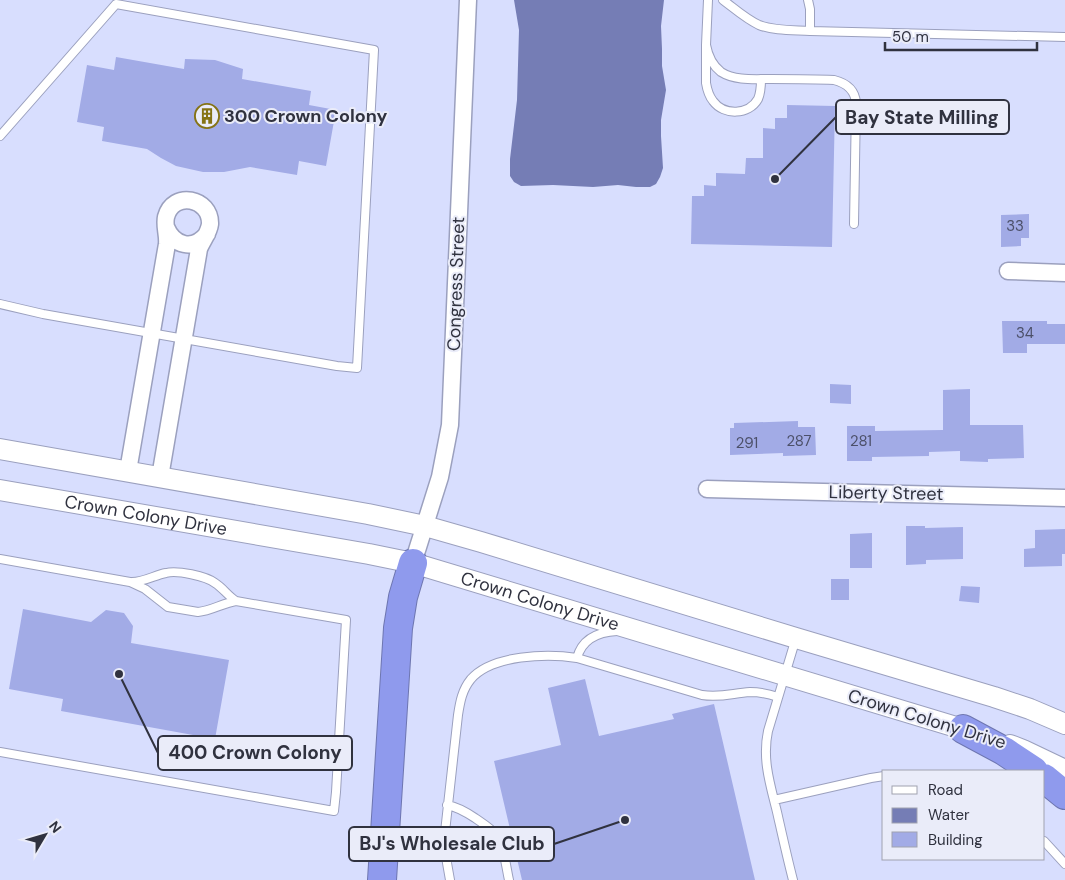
<svg xmlns="http://www.w3.org/2000/svg" width="1065" height="880" viewBox="0 0 1065 880" font-family="'DM Sans',sans-serif">
<rect width="100%" height="100%" fill="#d8defe"/>
<path fill="#757db5" d="M 514,0 L 664,0 L 661,26 L 662,49 L 662,66 L 666,90 L 661,120 L 661,136 L 663,168 L 660,177 L 656,184 L 650,187 L 636,187 L 618,185 L 593,187 L 553,185 L 521,186 L 514,182 L 510,176 L 510,159 L 517,100 L 519,30 Z"/>
<path fill="#a2abe6" d="M 116,57 L 184,69 L 185,59 L 215,60 L 243,69 L 242,79 L 311,91 L 309,105 L 336,110 L 326,166 L 299,161 L 297,175 L 250,167 L 224,172 L 203,172 L 176,166 L 161,158 L 147,149 L 102,141 L 104,127 L 77,122 L 87,65 L 114,70 Z
M 787,105 L 835,106 L 832,247 L 691,244 L 692,196 L 704,196 L 704,185 L 716,186 L 716,173 L 745,174 L 746,158 L 763,158 L 763,128 L 775,129 L 775,118 L 787,118 Z
M 1029,214 L 1029,238 L 1021,238 L 1021,246 L 1001,247 L 1001,215 Z
M 1002,321 L 1047,321 L 1047,324 L 1065,324 L 1065,344 L 1027,344 L 1027,353 L 1003,353 Z
M 830,384 L 851,385 L 851,404 L 830,403 Z
M 970,389 L 970,425 L 1023,425 L 1024,458 L 988,459 L 988,462 L 960,461 L 960,451 L 929,452 L 929,456 L 872,457 L 872,461 L 847,461 L 847,426 L 875,426 L 875,431 L 943,430 L 943,390 Z
M 798,421 L 798,427 L 815,427 L 816,455 L 783,456 L 783,453 L 730,455 L 730,428 L 734,428 L 734,423 Z
M 906,526 L 925,526 L 925,528 L 963,527 L 963,559 L 926,560 L 926,564 L 906,565 Z
M 1065,529 L 1065,554 L 1062,554 L 1062,566 L 1024,567 L 1024,549 L 1035,548 L 1035,530 Z
M 872,533 L 872,568 L 850,568 L 850,534 Z
M 831,579 L 849,579 L 849,600 L 831,600 Z
M 961,586 L 980,587 L 979,603 L 959,601 Z
M 23,609 L 91,622 L 106,610 L 124,613 L 133,626 L 131,643 L 229,660 L 215,739 L 61,711 L 63,699 L 9,689 Z
M 585,679 L 599,736 L 674,719 L 672,714 L 714,704 L 755,880 L 522,880 L 494,761 L 561,745 L 548,688 Z"/>
<g fill="none" stroke-linecap="round" stroke-linejoin="round">
<defs>
<path id="service" d="M 708,0 L 706,45 L 706,83 C 707,89 709,96 713,101 C 724,116 749,115 758,99 C 761,92 761,86 761,79
M 723,0 C 735,9 746,19 759,25 C 774,31 793,30 810,31 L 1065,37
M 808,0 L 810,9 L 810,31
M 706,45 C 708,56 712,65 721,72 C 735,81 755,79 771,79 C 792,79 813,79 834,80 C 846,83 855,90 856,103 L 854,224
M 0,136 L 116,4 L 374,50 L 357,368 L 337,366 L 43,314 L 0,304
M 0,559 L 130,582 L 145,589 L 168,607 L 198,612 C 211,611 223,603 236,601 L 346,620 L 336,792 L 334,811 L 0,752
M 132,582 C 144,582 155,575 166,573 C 177,570 206,576 215,583 C 223,588 228,596 236,601
M 577,658 C 582,639 598,632 617,631
M 774,800 L 871,778 L 884,776
M 447,805 C 458,807 466,812 475,818 C 482,823 491,828 496,835 C 504,845 506,867 509,880
M 1044,841 L 1065,864
M 450,880 L 447,863 L 444,841 L 458,715 C 460,702 462,690 471,679 C 492,655 547,653 577,658 L 702,695 C 721,698 733,693 750,692 C 760,692 769,694 778,697
M 793,880 C 787,857 782,834 777,812 C 770,784 762,759 768,731 L 796,638"/>
<path id="minor" d="M 166,227 C 174,246 193,251 207,234
M 1008,271 L 1065,273
M 128,471 L 167,244 C 168,235 164,226 166,217 C 173,190 211,198 210,224 C 209,233 202,241 199,249 L 160,477
M 707,489 L 1065,498
M 413,563 L 440,477 L 450,425 L 468,0"/>
<g id="tertiary">
<path d="M 0,449 L 368,514 L 425,526 L 481,542 L 796,638 L 994,697 L 1030,709 L 1065,724"/>
<path id="s1" d="M 0,490 L 369,554 L 413,563 L 976,733"/>
<path d="M 1010,745 L 1023,750 L 1065,770"/>
</g>
<path id="motorway" d="M 963,729 L 1004,751 L 1034,771
M 1044,778 L 1065,795
M 382,880 L 398,628 L 403,597 L 413,563"/>
</defs>
<use href="#service" stroke="#9ba0be" stroke-width="10"/>
<use href="#minor" stroke="#9ba0be" stroke-width="19"/>
<use href="#tertiary" stroke="#9ba0be" stroke-width="22"/>
<use href="#motorway" stroke="#6e76b0" stroke-width="30"/>
<use href="#service" stroke="#fff" stroke-width="8"/>
<use href="#minor" stroke="#fff" stroke-width="16"/>
<use href="#tertiary" stroke="#fff" stroke-width="20"/>
<use href="#motorway" stroke="#8f9aed" stroke-width="28"/>
</g>
<defs>
<symbol id="building-ring" viewBox="-11 -11 22 22"><circle r="9.5" fill="#eaecf9" stroke="#857315" stroke-width="1.5"/><path d="M-4-6H4V6H1V3H-1V6H-4ZM-2.5-4.3h1.7v1.8h-1.7ZM.8-4.3h1.7v1.8H.8ZM-2.5-1h1.7V.8h-1.7ZM.8-1h1.7V.8H.8Z" fill="#857315"/></symbol>
</defs>
<g fill-rule="evenodd">
<use href="#building-ring" x="193" y="102" width="28" height="28"/>
</g>
<g text-anchor="middle" dominant-baseline="central" stroke-width="4" stroke-linejoin="round" paint-order="stroke">
<g font-size="15" fill="#4c5069">
<text x="1015" y="226">33</text>
<text x="1025" y="333">34</text>
<text x="799" y="441">287</text>
<text x="861" y="441">281</text>
<text x="747" y="443">291</text>
</g>
<g font-size="18" font-weight="bold" fill="#30323f" stroke="#eaecf9" text-anchor="start">
<text x="224" y="116">300 Crown Colony</text>
</g>
<g font-size="18" fill="#30323f" stroke="#eaecf9">
<text transform="translate(456 284) rotate(-88)">Congress Street</text>
<text transform="translate(886 493) rotate(1)">Liberty Street</text>
<text stroke="none"><textPath href="#s1" startOffset="148">Crown Colony Drive</textPath></text>
<text stroke="none"><textPath href="#s1" startOffset="552">Crown Colony Drive</textPath></text>
<text transform="translate(927 719) rotate(17)">Crown Colony Drive</text>
</g>
</g>
<path fill="none" stroke="#30323f" stroke-width="2" d="M775 179L836 117M119 674L158 753M625 820L554 844"/>
<g fill="#30323f" stroke="#eaecf9" stroke-width="2">
<circle cx="775" cy="179" r="5"/>
<circle cx="119" cy="674" r="5"/>
<circle cx="625" cy="820" r="5"/>
</g>
<g fill="#eaecf9" stroke="#30323f" stroke-width="2">
<rect x="836" y="100" width="173" height="34" rx="5"/>
<rect x="158" y="736" width="194" height="34" rx="5"/>
<rect x="349" y="827" width="205" height="34" rx="5"/>
</g>
<g font-size="19" text-anchor="middle" font-weight="bold" fill="#30323f">
<text x="922" y="124">Bay State Milling</text>
<text x="255" y="759">400 Crown Colony</text>
<text x="452" y="850">BJ's Wholesale Club</text>
</g>
<rect x="882" y="770" width="162" height="90" fill="#eaecf9" stroke="#a0a2af"/>
<rect x="892" y="786" width="25" height="8" fill="#ffffff" stroke="#a0a2af"/>
<text x="928" y="795" font-size="15" fill="#30323f">Road</text>
<rect x="892" y="808" width="25" height="15" fill="#757db5" stroke="#a0a2af"/>
<text x="928" y="820" font-size="15" fill="#30323f">Water</text>
<rect x="892" y="832" width="25" height="15" fill="#a2abe6" stroke="#a0a2af"/>
<text x="928" y="845" font-size="15" fill="#30323f">Building</text>
<g transform="translate(45 835) rotate(52)" stroke="#eaecf9" stroke-width="4" paint-order="stroke">
<path d="M0-4L9 19L0 12L-9 19Z" fill="#30323f"/>
<text y="-8" font-size="14" font-weight="bold" text-anchor="middle" fill="#30323f">N</text>
</g>
<path d="M885 42v8h152v-8" fill="none" stroke="#30323f" stroke-width="2.5"/>
<text x="892" y="42" font-size="15" fill="#30323f" stroke="#eaecf9" stroke-width="4" paint-order="stroke">50 m</text>
</svg>
